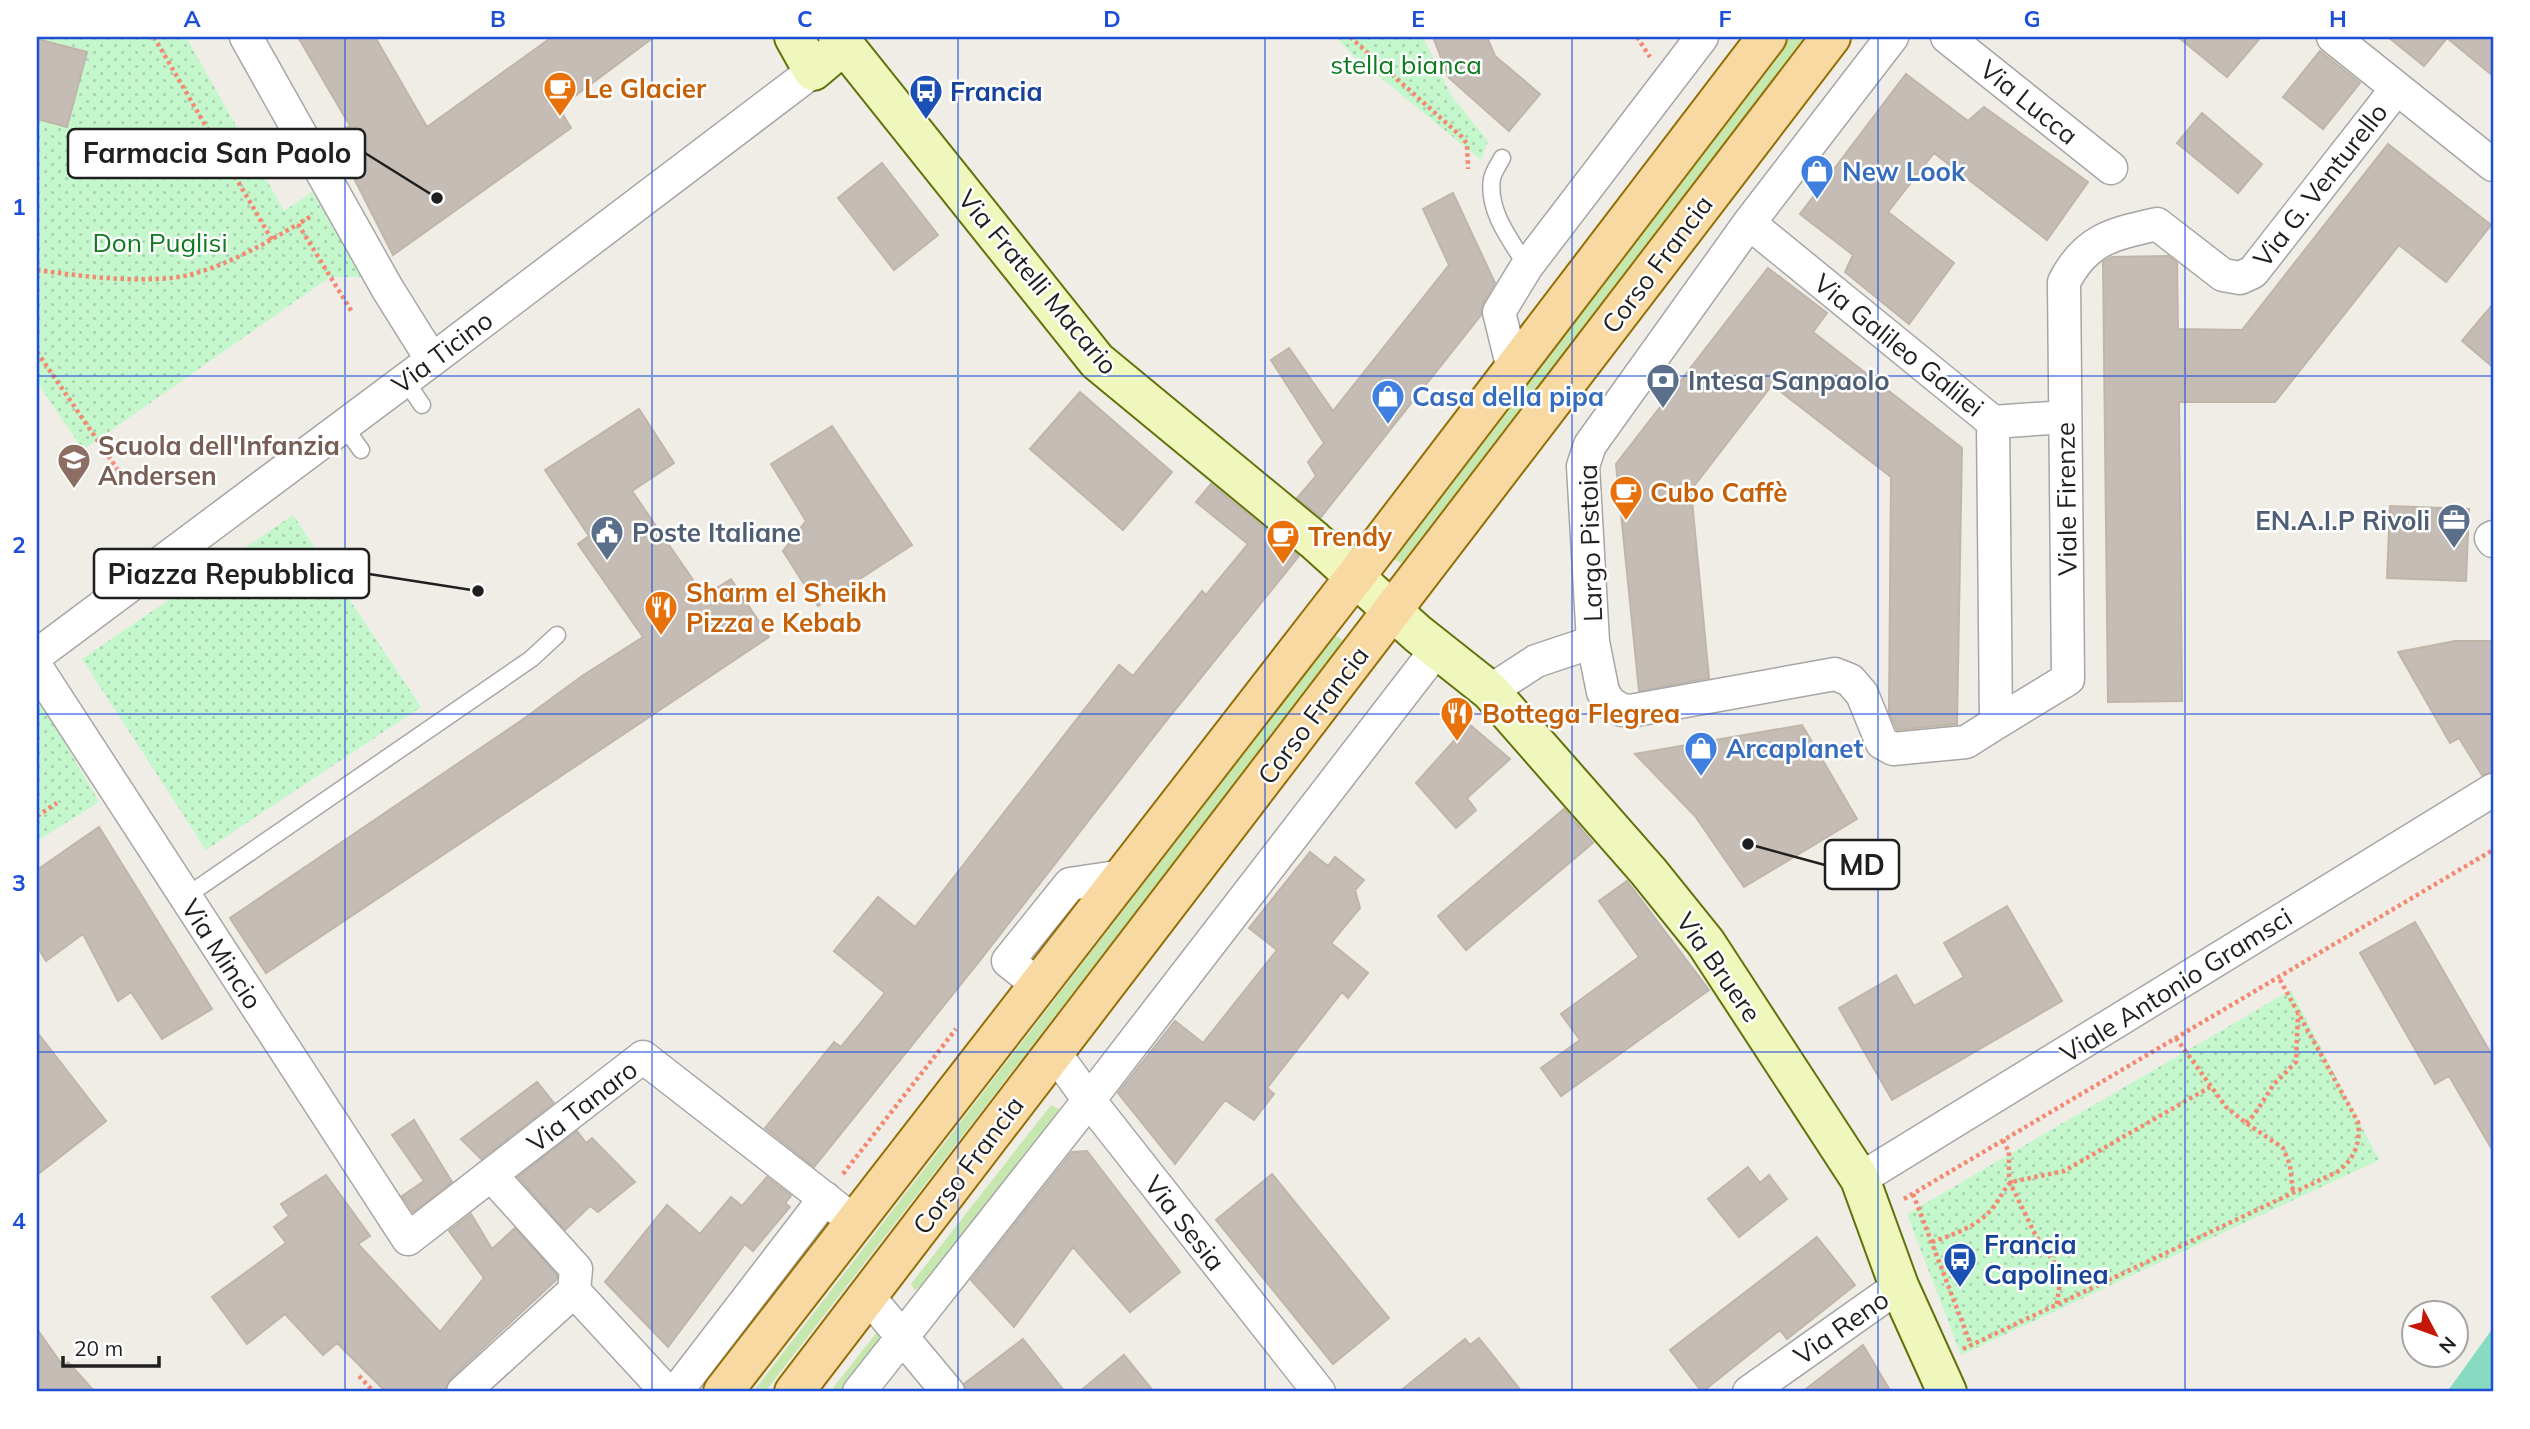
<svg xmlns="http://www.w3.org/2000/svg" width="2530" height="1429" viewBox="0 0 2530 1429" font-family="Mulish,sans-serif">
<defs>
<pattern id="park-dots" width="8" height="8" patternUnits="userSpaceOnUse" patternTransform="scale(1.75)"><rect width="8" height="8" fill="#c5f7cd"/><path d="M2 2h.1M6 6h.1" fill="none" stroke="#a9d3b0" stroke-width="1.8" stroke-linecap="round"/></pattern>
</defs>
<rect width="100%" height="100%" fill="#efede6"/>
<path fill="#c6e7ae" d="M 1791,37 L 1806,37 L 1402,563 L 1390,558 Z
M 1335,635 L 1344,641 L 765,1392 L 753,1392 Z
M 1051,1105 L 1059,1109 L 1056,1116 L 921,1286 L 915,1290 L 911,1284 Z
M 883,1329 L 887,1332 L 845,1392 L 830,1392 L 877,1332 Z"/>
<path fill="url(#park-dots)" d="M 37,37 L 186,37 L 284,211 L 312,192 L 363,277 L 330,277 L 83,450 L 37,382 Z
M 1336,37 L 1423,37 L 1451,95 L 1488,141 L 1481,160 L 1354,56 Z
M 293,515 L 421,707 L 206,850 L 82,659 Z
M 37,694 L 99,802 L 37,841 Z
M 2291,990 L 2379,1160 L 1961,1355 L 1907,1214 Z"/>
<path fill="#87dbc1" d="M 2493,1328 L 2493,1392 L 2447,1392 Z"/>
<path fill="#c4bcb5" stroke="#c1b5a9" stroke-width="2" d="M 298,37 L 375,37 L 427,127 L 552,37 L 654,37 L 559,108 L 571,128 L 393,255 L 332,135 L 350,126 Z
M 1433,37 L 1487,37 L 1495,56 L 1540,94 L 1509,131 L 1449,78 Z
M 2178,37 L 2261,37 L 2227,77 Z
M 2388,37 L 2493,37 L 2493,76 L 2447,38 L 2424,66 Z
M 37,39 L 87,52 L 67,127 L 37,119 Z
M 2320,51 L 2360,83 L 2323,129 L 2283,97 Z
M 1906,74 L 1968,121 L 1984,107 L 2088,182 L 2047,240 L 1934,153 L 1888,212 L 1954,263 L 1909,324 L 1845,272 L 1853,255 L 1800,214 Z
M 2202,113 L 2262,164 L 2238,193 L 2177,143 Z
M 2388,144 L 2491,225 L 2446,282 L 2399,245 L 2275,402 L 2179,402 L 2182,701 L 2108,702 L 2103,262 L 2112,257 L 2168,256 L 2177,263 L 2178,329 L 2242,330 Z
M 882,163 L 938,235 L 894,270 L 838,198 Z
M 1453,193 L 1495,283 L 1483,303 L 1481,315 L 1321,517 L 1297,498 L 1316,476 L 1308,462 L 1324,443 L 1271,360 L 1289,348 L 1333,411 L 1449,265 L 1423,209 Z
M 1768,268 L 1827,313 L 1813,332 L 1962,448 L 1957,724 L 1897,730 L 1889,712 L 1891,477 L 1772,385 L 1691,490 L 1709,678 L 1639,691 L 1616,464 Z
M 2493,304 L 2493,367 L 2462,341 Z
M 1080,392 L 1172,472 L 1123,530 L 1030,449 Z
M 639,409 L 674,463 L 632,491 L 704,596 L 731,579 L 769,637 L 266,973 L 230,918 L 522,720 L 582,676 L 643,637 L 578,544 L 589,536 L 545,470 Z
M 832,426 L 912,545 L 818,606 L 783,551 L 806,521 L 771,464 Z
M 1211,484 L 1299,556 L 1162,726 L 978,963 L 814,1167 L 765,1128 L 834,1042 L 841,1047 L 885,993 L 834,951 L 878,897 L 915,927 L 1119,665 L 1133,676 L 1202,591 L 1206,595 L 1248,544 L 1196,502 Z
M 2390,506 L 2469,509 L 2466,581 L 2387,578 Z
M 2455,641 L 2493,641 L 2493,772 L 2482,775 L 2459,738 L 2450,743 L 2398,652 Z
M 1469,724 L 1510,759 L 1467,798 L 1476,810 L 1456,828 L 1416,783 Z
M 1802,725 L 1857,819 L 1744,887 L 1695,816 L 1635,754 Z
M 1564,809 L 1593,843 L 1466,950 L 1438,916 Z
M 99,827 L 212,1009 L 162,1039 L 131,992 L 118,1001 L 83,934 L 46,961 L 37,946 L 37,870 Z
M 1310,852 L 1328,866 L 1335,857 L 1364,880 L 1355,890 L 1360,908 L 1331,943 L 1368,973 L 1348,998 L 1342,992 L 1267,1088 L 1274,1094 L 1254,1120 L 1225,1100 L 1175,1164 L 1118,1093 L 1175,1021 L 1203,1043 L 1277,950 L 1249,928 Z
M 1627,881 L 1709,990 L 1561,1096 L 1541,1068 L 1580,1040 L 1561,1014 L 1639,957 L 1599,901 Z
M 2007,906 L 2062,1001 L 1892,1100 L 1839,1008 L 1896,975 L 1914,1006 L 1964,977 L 1944,943 Z
M 2415,922 L 2493,1057 L 2493,1151 L 2449,1076 L 2435,1084 L 2360,953 Z
M 37,1032 L 106,1121 L 37,1175 Z
M 537,1082 L 554,1103 L 481,1159 L 461,1139 Z
M 414,1120 L 452,1182 L 413,1212 L 402,1196 L 424,1181 L 392,1135 Z
M 577,1131 L 586,1143 L 592,1138 L 635,1182 L 598,1212 L 590,1206 L 565,1230 L 518,1177 Z
M 1087,1151 L 1180,1272 L 1130,1312 L 1073,1247 L 1014,1327 L 971,1280 L 1072,1152 Z
M 1748,1167 L 1760,1183 L 1769,1175 L 1787,1199 L 1739,1237 L 1708,1199 Z
M 1272,1174 L 1389,1318 L 1333,1364 L 1216,1220 Z
M 326,1175 L 370,1236 L 358,1244 L 440,1332 L 484,1278 L 449,1231 L 471,1214 L 492,1249 L 515,1228 L 557,1275 L 557,1279 L 451,1378 L 445,1392 L 386,1392 L 337,1343 L 323,1355 L 285,1314 L 247,1344 L 212,1297 L 286,1243 L 274,1227 L 289,1216 L 281,1204 Z
M 767,1177 L 791,1196 L 785,1203 L 790,1207 L 753,1251 L 745,1244 L 668,1347 L 605,1282 L 667,1205 L 700,1234 L 731,1197 L 742,1206 Z
M 1817,1237 L 1855,1285 L 1787,1339 L 1780,1330 L 1702,1392 L 1670,1350 Z
M 37,1329 L 63,1366 L 68,1362 L 95,1392 L 37,1392 Z
M 1479,1338 L 1522,1392 L 1399,1392 L 1465,1339 L 1470,1345 Z
M 1023,1339 L 1065,1392 L 966,1392 L 964,1384 Z
M 1863,1345 L 1891,1392 L 1802,1392 Z
M 1124,1355 L 1154,1392 L 1079,1392 Z"/>
<g fill="none" stroke-linecap="round" stroke-linejoin="round">
<defs>
<path id="lane" d="M 1502,158 C 1499,164 1493,172 1492,179 C 1487,211 1511,241 1527,266
M 405,380 L 422,405
M 344,426 L 361,450
M 185,897 L 531,659 L 557,635"/>
<path id="street" d="M 246,37 L 387,288 L 432,360
M 1892,37 L 1749,223 L 1590,445 L 1583,466 L 1593,642 L 1603,692 L 1610,703 L 1622,710 L 1630,711 L 1835,674 L 1850,680 L 1862,694 L 1882,743 L 1893,749 L 1966,742 L 1996,723 L 1993,422
M 1947,37 L 2111,168
M 2333,37 L 2493,165
M 1749,223 L 1993,422 L 2065,417
M 1513,369 L 1499,312 L 1527,266 L 1702,37
M 2493,537 L 2491,538 L 2493,541
M 37,655 L 432,360 L 813,71
M 37,668 L 408,1239 L 643,1057 L 855,1222
M 1490,691 L 1536,661 L 1593,642
M 1996,723 L 2068,679 L 2064,282 C 2086,239 2113,234 2157,224 L 2223,275 L 2240,278 L 2253,272 L 2397,88
M 1038,985 L 1008,961 L 1070,884 L 1123,876
M 1054,1052 L 1089,1100 L 1319,1392
M 492,1176 L 576,1269 L 574,1291
M 1860,1179 L 2493,790
M 868,1296 L 948,1392
M 463,1392 L 574,1291 L 667,1392
M 676,1392 L 825,1198
M 859,1392 L 1089,1100 L 1437,649
M 1749,1392 L 1899,1286"/>
<path id="secondary" d="M 794,37 L 813,71 L 844,45
M 838,37 L 1097,361 L 1314,540 L 1418,634 L 1490,691 L 1648,871 L 1706,943 L 1860,1179 L 1899,1286 L 1947,1392"/>
<path id="primary" d="M 723,1392 L 1354,578 L 1767,37
M 794,1392 L 1831,37"/>
</defs>
<use href="#lane" stroke="#a6a6a6" stroke-width="19"/>
<use href="#street" stroke="#a6a6a6" stroke-width="35"/>
<use href="#secondary" stroke="#60730a" stroke-width="42"/>
<use href="#primary" stroke="#946f06" stroke-width="42"/>
<path stroke="#f48972" stroke-width="4.5" stroke-dasharray="3.5 3.5" stroke-linecap="butt" d="M 154,37 L 272,240
M 1350,37 L 1462,137 L 1467,144 L 1468,169
M 1637,37 L 1650,57
M 310,217 L 298,224 L 352,312
M 37,270 C 81,276 125,282 171,278 C 212,274 263,245 298,224
M 37,352 L 122,476
M 37,816 L 57,803
M 2176,1038 L 2226,1107 L 2246,1123 L 2283,1148 L 2290,1165 L 2293,1192
M 2246,1123 L 2254,1115 L 2274,1084 L 2296,1062 L 2298,1014
M 2003,1140 L 2009,1152 L 2009,1176 L 2013,1189 L 2036,1236 L 2058,1268 L 2060,1282 L 2057,1304
M 843,1174 L 956,1029
M 1913,1194 L 1971,1345
M 1904,1199 L 2493,850
M 1932,1242 C 1952,1235 1976,1227 1991,1210 C 1999,1201 2003,1190 2011,1182 L 2064,1171 L 2210,1087
M 2050,1255 L 2071,1241
M 1963,1349 L 2337,1172 C 2354,1160 2361,1143 2358,1122 L 2279,978
M 359,1376 L 374,1392"/>
<use href="#lane" stroke="#fff" stroke-width="16"/>
<use href="#street" stroke="#fff" stroke-width="32"/>
<use href="#secondary" stroke="#f0f7bc" stroke-width="38"/>
<use href="#primary" stroke="#f8d9a2" stroke-width="38"/>
</g>
<path fill="none" stroke="#1d4ed8" stroke-width="2" stroke-opacity="0.55" d="M 345,37 L 345,1392M 652,37 L 652,1392M 958,37 L 958,1392M 1265,37 L 1265,1392M 1572,37 L 1572,1392M 1878,37 L 1878,1392M 2185,37 L 2185,1392M 37,376 L 2493,376M 37,714 L 2493,714M 37,1052 L 2493,1052"/>
<defs>
<symbol id="cafe-pin" viewBox="-11 -11 22 30"><path d="M0 17L-7.5 6A9.5 9.5 0 1 1 7.5 6Z" fill="#e8710a" stroke="#fff"/><path d="M-5.5-4.5H6V0H3Q3 3.5 0 3.5H-2.5Q-5.5 3.5-5.5 0ZM3-3.2v2h1.7v-2ZM-6 4.5H4V6H-6Z" fill="#fff"/></symbol>
<symbol id="bus-pin" viewBox="-11 -11 22 30"><path d="M0 17L-7.5 6A9.5 9.5 0 1 1 7.5 6Z" fill="#1a4fb4" stroke="#fff"/><path d="M-5-6H5V4H4V6H2V4H-2V6H-4V4H-5ZM-3.5-4V0h7V-4ZM-3.5 1.2v1.5H-2V1.2ZM2 1.2v1.5H3.5V1.2Z" fill="#fff"/></symbol>
<symbol id="shop-pin" viewBox="-11 -11 22 30"><path d="M0 17L-7.5 6A9.5 9.5 0 1 1 7.5 6Z" fill="#3f7fe0" stroke="#fff"/><path d="M-5-2.5h2.3a2.7 3.5 0 0 1 5.4 0H5L5.5 6h-11ZM-1.5-2.5h3a1.5 2.3 0 0 0-3 0Z" fill="#fff"/></symbol>
<symbol id="bank-pin" viewBox="-11 -11 22 30"><path d="M0 17L-7.5 6A9.5 9.5 0 1 1 7.5 6Z" fill="#5c6f8a" stroke="#fff"/><path d="M-6-4H6V4H-6ZM0-2.3a2.3 2.3 0 1 0 0 4.6a2.3 2.3 0 1 0 0-4.6Z" fill="#fff"/></symbol>
<symbol id="school-pin" viewBox="-11 -11 22 30"><path d="M0 17L-7.5 6A9.5 9.5 0 1 1 7.5 6Z" fill="#8d6e63" stroke="#fff"/><path d="M0-5L7-2L0 1L-7-2ZM-4 1L0 2.5L4 1V4Q0 6-4 4Z" fill="#fff"/></symbol>
<symbol id="office-pin" viewBox="-11 -11 22 30"><path d="M0 17L-7.5 6A9.5 9.5 0 1 1 7.5 6Z" fill="#5c6f8a" stroke="#fff"/><path d="M-6-3h4V-5.5h4V-3h4V5H-6ZM-1-4.5V-3h2v-1.5ZM-6 0V1H6V0Z" fill="#fff"/></symbol>
<symbol id="civic-pin" viewBox="-11 -11 22 30"><path d="M0 17L-7.5 6A9.5 9.5 0 1 1 7.5 6Z" fill="#5c6f8a" stroke="#fff"/><path d="M-.6-6.5H3V-4.5H.6V-3L4-1V1h2V6H-6V1h2V-1L-.6-3ZM-1.2 2.5V6h2.4V2.5Z" fill="#fff"/></symbol>
<symbol id="restaurant-pin" viewBox="-11 -11 22 30"><path d="M0 17L-7.5 6A9.5 9.5 0 1 1 7.5 6Z" fill="#e8710a" stroke="#fff"/><path d="M-5-6h1v4h1v-4h1v4h1v-4h1v5L-1.5 .5V6h-2V.5L-5-1ZM5-6V6H3V1.5H1.5Q1.5-4 5-6Z" fill="#fff"/></symbol>
</defs>
<g fill-rule="evenodd">
<use href="#cafe-pin" x="541" y="69" width="38" height="52"/>
<use href="#bus-pin" x="907" y="72" width="38" height="52"/>
<use href="#shop-pin" x="1798" y="152" width="38" height="52"/>
<use href="#bank-pin" x="1644" y="361" width="38" height="52"/>
<use href="#shop-pin" x="1369" y="377" width="38" height="52"/>
<use href="#school-pin" x="55" y="441" width="38" height="52"/>
<use href="#cafe-pin" x="1607" y="473" width="38" height="52"/>
<use href="#office-pin" x="2435" y="501" width="38" height="52"/>
<use href="#civic-pin" x="588" y="513" width="38" height="52"/>
<use href="#cafe-pin" x="1264" y="517" width="38" height="52"/>
<use href="#restaurant-pin" x="642" y="588" width="38" height="52"/>
<use href="#restaurant-pin" x="1438" y="694" width="38" height="52"/>
<use href="#shop-pin" x="1682" y="729" width="38" height="52"/>
<use href="#bus-pin" x="1941" y="1240" width="38" height="52"/>
</g>
<g text-anchor="middle" dominant-baseline="central" stroke-width="5" stroke-linejoin="round" paint-order="stroke">
<g font-size="26" fill="#107a20" stroke="#fff">
<text x="1406" y="64">stella bianca</text>
<text x="160" y="242">Don Puglisi</text>
</g>
<g font-size="26" font-weight="bold" fill="#c56008" stroke="#fff" text-anchor="start">
<text x="584" y="88">Le Glacier</text>
<text x="1650" y="492">Cubo Caffè</text>
<text x="1308" y="536">Trendy</text>
<text x="686" y="592">Sharm el Sheikh<tspan x="686" dy="30">Pizza e Kebab</tspan></text>
<text x="1482" y="713">Bottega Flegrea</text>
</g>
<g font-size="26" font-weight="bold" fill="#164399" stroke="#fff" text-anchor="start">
<text x="950" y="91">Francia</text>
<text x="1984" y="1244">Francia<tspan x="1984" dy="30">Capolinea</tspan></text>
</g>
<g font-size="26" fill="#1f1f1f" stroke="#fff">
<text transform="translate(2029 102) rotate(39)">Via Lucca</text>
<text transform="translate(2320 185) rotate(-52)">Via G. Venturello</text>
<text transform="translate(1657 264) rotate(-53)">Corso Francia</text>
<text transform="translate(1038 282) rotate(50)">Via Fratelli Macario</text>
<text transform="translate(1899 345) rotate(39)">Via Galileo Galilei</text>
<text transform="translate(442 352) rotate(-37)">Via Ticino</text>
<text transform="translate(2066 499) rotate(-91)">Viale Firenze</text>
<text transform="translate(1590 543) rotate(-92)">Largo Pistoia</text>
<text transform="translate(1313 715) rotate(-53)">Corso Francia</text>
<text transform="translate(222 954) rotate(57)">Via Mincio</text>
<text transform="translate(1719 967) rotate(55)">Via Bruere</text>
<text transform="translate(2176 985) rotate(-32)">Viale Antonio Gramsci</text>
<text transform="translate(582 1106) rotate(-38)">Via Tanaro</text>
<text transform="translate(968 1165) rotate(-53)">Corso Francia</text>
<text transform="translate(1185 1223) rotate(52)">Via Sesia</text>
<text transform="translate(1841 1327) rotate(-35)">Via Reno</text>
</g>
<g font-size="26" font-weight="bold" fill="#366cbe" stroke="#fff" text-anchor="start">
<text x="1842" y="171">New Look</text>
<text x="1412" y="396">Casa della pipa</text>
<text x="1726" y="748">Arcaplanet</text>
</g>
<g font-size="26" font-weight="bold" fill="#4e5e75" stroke="#fff" text-anchor="start">
<text x="1688" y="380">Intesa Sanpaolo</text>
<text x="2430" y="520" text-anchor="end">EN.A.I.P Rivoli</text>
<text x="632" y="532">Poste Italiane</text>
</g>
<g font-size="26" font-weight="bold" fill="#785e54" stroke="#fff" text-anchor="start">
<text x="98" y="445">Scuola dell'Infanzia<tspan x="98" dy="30">Andersen</tspan></text>
</g>
</g>
<path fill="none" stroke="#1f1f1f" stroke-width="2.5" d="M437 198L365 153M478 591L369 574M1748 844L1825 865"/>
<g fill="#1f1f1f" stroke="#fff" stroke-width="2.5">
<circle cx="437" cy="198" r="7"/>
<circle cx="478" cy="591" r="7"/>
<circle cx="1748" cy="844" r="7"/>
</g>
<g fill="#fff" stroke="#1f1f1f" stroke-width="2.5">
<rect x="68" y="129" width="297" height="49" rx="7"/>
<rect x="94" y="549" width="275" height="49" rx="7"/>
<rect x="1825" y="840" width="74" height="49" rx="7"/>
</g>
<g font-size="28" text-anchor="middle" font-weight="bold" fill="#1f1f1f">
<text x="217" y="163">Farmacia San Paolo</text>
<text x="231" y="584">Piazza Repubblica</text>
<text x="1862" y="875">MD</text>
</g>
<rect width="2530" height="1429" fill="none" stroke="#ffffff" stroke-width="77"/>
<g transform="translate(2435 1334) rotate(131)"><circle r="33" fill="#ffffff" stroke="#a5a5a5" stroke-width="2"/>
<path d="M0-5L12 26L0 18L-12 26Z" fill="#c61608"/>
<text y="-10" font-size="19" font-weight="bold" text-anchor="middle" fill="#1f1f1f">N</text>
</g>
<path d="M63 1356v10h96v-10" fill="none" stroke="#1f1f1f" stroke-width="3.5"/>
<text x="74" y="1356" font-size="21" fill="#1f1f1f" stroke="#ffffff" stroke-width="5" paint-order="stroke">20 m</text>
<rect x="38" y="38" width="2454" height="1352" fill="none" stroke="#1d4ed8" stroke-width="2.5"/>
<g font-size="23" text-anchor="middle" font-weight="bold" fill="#1d4ed8">
<text x="192" y="27">A</text>
<text x="498" y="27">B</text>
<text x="805" y="27">C</text>
<text x="1112" y="27">D</text>
<text x="1418" y="27">E</text>
<text x="1725" y="27">F</text>
<text x="2032" y="27">G</text>
<text x="2338" y="27">H</text>
<text x="19" y="215">1</text>
<text x="19" y="553">2</text>
<text x="19" y="891">3</text>
<text x="19" y="1229">4</text>
</g>
</svg>
